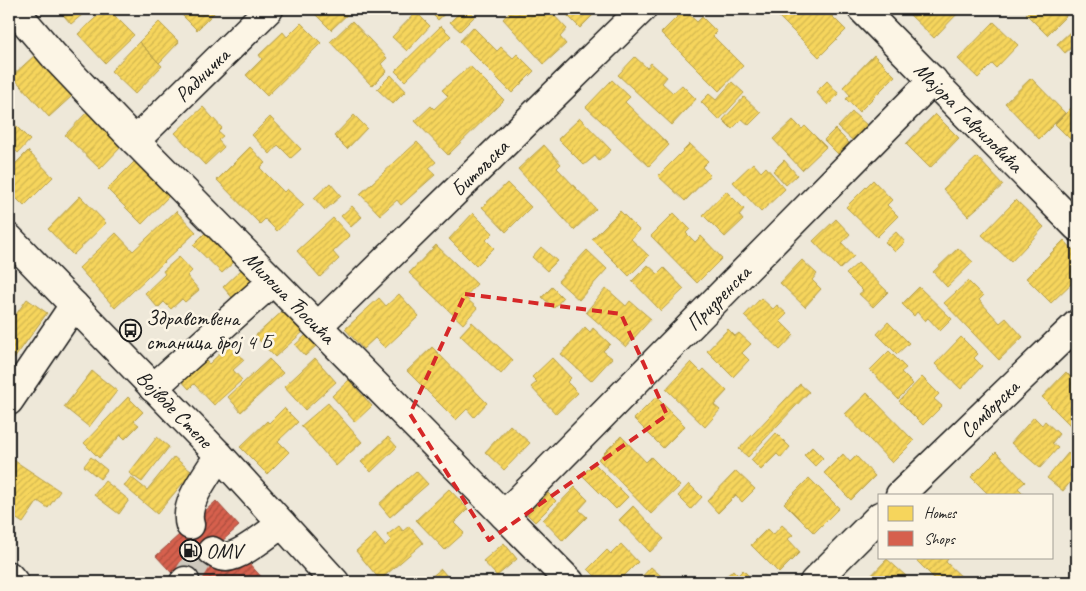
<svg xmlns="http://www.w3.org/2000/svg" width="1086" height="591" viewBox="0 0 1086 591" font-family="Caveat,sans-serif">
<defs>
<pattern id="homes-hatch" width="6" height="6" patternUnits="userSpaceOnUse" patternTransform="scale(1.25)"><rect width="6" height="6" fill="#f6d55c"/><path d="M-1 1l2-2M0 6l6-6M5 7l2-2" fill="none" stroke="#d2b64f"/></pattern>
<pattern id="shops-hatch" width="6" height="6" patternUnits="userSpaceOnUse" patternTransform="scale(1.25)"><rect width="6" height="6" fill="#d6604d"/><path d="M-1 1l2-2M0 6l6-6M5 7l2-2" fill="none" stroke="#ad4e3f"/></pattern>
</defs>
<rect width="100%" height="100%" fill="#eee8d9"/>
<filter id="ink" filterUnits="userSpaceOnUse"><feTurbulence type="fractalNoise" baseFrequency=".02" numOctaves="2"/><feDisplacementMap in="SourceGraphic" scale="10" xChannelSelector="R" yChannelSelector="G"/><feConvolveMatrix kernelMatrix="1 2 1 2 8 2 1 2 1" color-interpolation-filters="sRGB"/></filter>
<g filter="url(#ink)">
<path fill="url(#homes-hatch)" stroke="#b59e49" d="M 58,9 L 89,9 L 71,24 Z
M 105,9 L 108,9 L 134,35 L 105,63 L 78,34 Z
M 176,9 L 218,9 L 197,30 Z
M 313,9 L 353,9 L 331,30 L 312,11 Z
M 369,9 L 384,9 L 377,16 Z
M 427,9 L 450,9 L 438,20 Z
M 463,9 L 468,9 L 475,16 L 460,31 L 450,22 Z
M 510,9 L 548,9 L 567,29 L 560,37 L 566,44 L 544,64 L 503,19 L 511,10 Z
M 561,9 L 599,9 L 580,28 Z
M 782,9 L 825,9 L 846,30 L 819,57 L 776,14 Z
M 916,9 L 962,9 L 934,38 L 910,15 Z
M 1031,9 L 1060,9 L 1067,15 L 1047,35 L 1026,14 Z
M 1064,9 L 1077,9 L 1070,15 Z
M 684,10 L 697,22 L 702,17 L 717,32 L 713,36 L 743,66 L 719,91 L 661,33 Z
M 416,12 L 430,26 L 407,51 L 392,37 Z
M 352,21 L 387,58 L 381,64 L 387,71 L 372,86 L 330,42 Z
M 159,22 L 179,42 L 159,63 L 139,42 Z
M 994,22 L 1018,45 L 996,68 L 992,64 L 978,78 L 958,59 Z
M 301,23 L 321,43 L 267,96 L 246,75 L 262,59 L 259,55 L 283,32 L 287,37 Z
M 441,26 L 451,36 L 405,81 L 395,71 Z
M 473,27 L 497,51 L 501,47 L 513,58 L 517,54 L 534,71 L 512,93 L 460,41 Z
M 1071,31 L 1077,38 L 1077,43 L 1065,53 L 1057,44 Z
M 139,42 L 162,66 L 135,94 L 111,71 Z
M 35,55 L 72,96 L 49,117 L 12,76 Z
M 874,55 L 895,76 L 859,112 L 846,99 L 850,95 L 843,87 Z
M 635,57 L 647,68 L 651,63 L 667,77 L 662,83 L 673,93 L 682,85 L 696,99 L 672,125 L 618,75 Z
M 470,66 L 504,100 L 448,155 L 415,121 L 431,106 L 434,109 L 448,96 L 442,90 Z
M 391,75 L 406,91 L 393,104 L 377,89 Z
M 1031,78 L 1065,113 L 1039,139 L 1005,103 Z
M 612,80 L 630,97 L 625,102 L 669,145 L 649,166 L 586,107 Z
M 827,81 L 839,94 L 828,105 L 816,92 Z
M 732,82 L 744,93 L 719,120 L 701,102 L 709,94 L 716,100 Z
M 744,97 L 761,113 L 749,125 L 742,119 L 732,129 L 723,120 Z
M 1077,102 L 1077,146 L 1055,124 Z
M 203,107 L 222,128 L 218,132 L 223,136 L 218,140 L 224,147 L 205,165 L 175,133 Z
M 88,111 L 123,145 L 100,169 L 65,135 Z
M 852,112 L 867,125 L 853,141 L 838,127 Z
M 935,114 L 959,138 L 930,168 L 906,144 Z
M 354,115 L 367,128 L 347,149 L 334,136 Z
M 270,117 L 301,149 L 291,158 L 278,145 L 270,154 L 252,135 Z
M 580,118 L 611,150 L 599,161 L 595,156 L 584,165 L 558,139 Z
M 793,120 L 802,129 L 805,126 L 826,147 L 802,170 L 773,139 Z
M 14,124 L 30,140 L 18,153 L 9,144 L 9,130 Z
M 835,129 L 849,143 L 838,154 L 824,140 Z
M 417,142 L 436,162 L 429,168 L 435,175 L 401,205 L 397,200 L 380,215 L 360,194 Z
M 690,144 L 708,161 L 702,167 L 710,175 L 685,201 L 658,176 Z
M 544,145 L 561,164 L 557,168 L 596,209 L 574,230 L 518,169 Z
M 250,147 L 265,163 L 260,168 L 284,192 L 287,189 L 304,205 L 277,231 L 265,219 L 260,224 L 217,180 Z
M 28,151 L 53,177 L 24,206 L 9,191 L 9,170 Z
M 977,157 L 1003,185 L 968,216 L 943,189 Z
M 784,160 L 797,175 L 786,185 L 773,171 Z
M 135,161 L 169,196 L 142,224 L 107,189 Z
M 753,163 L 761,172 L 766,167 L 785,189 L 761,212 L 733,182 Z
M 873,180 L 892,200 L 887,205 L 898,216 L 877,237 L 846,207 Z
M 330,183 L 341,196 L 325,210 L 314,198 Z
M 507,183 L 531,207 L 506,232 L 482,207 Z
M 726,191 L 744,209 L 739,215 L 743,220 L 725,237 L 703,215 Z
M 80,196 L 106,223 L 73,255 L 48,229 Z
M 1016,200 L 1044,227 L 1011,262 L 982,235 Z
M 352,206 L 362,217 L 351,227 L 341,216 Z
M 176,211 L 196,232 L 115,308 L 79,268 L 116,233 L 133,251 Z
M 620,211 L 639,230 L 631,239 L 649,256 L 629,276 L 592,239 Z
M 473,213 L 493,233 L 486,240 L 494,248 L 476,266 L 449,239 Z
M 674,213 L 690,229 L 686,233 L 695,242 L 701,236 L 722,258 L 697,283 L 651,236 Z
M 333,218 L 350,236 L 333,252 L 339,259 L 320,277 L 297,251 Z
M 836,219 L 850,234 L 842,243 L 854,256 L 840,269 L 813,241 Z
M 896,232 L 905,242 L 895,252 L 885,242 Z
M 205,233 L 234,262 L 222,273 L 193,245 Z
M 1064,240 L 1077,254 L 1077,278 L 1051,303 L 1026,278 Z
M 436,245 L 477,284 L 465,297 L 477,308 L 463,324 L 409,273 Z
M 541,247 L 557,261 L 547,271 L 532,257 Z
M 958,248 L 973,262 L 947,287 L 933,272 Z
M 587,250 L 607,269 L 579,300 L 558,281 Z
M 179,257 L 192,271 L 187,276 L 199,290 L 185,302 L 182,299 L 171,309 L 164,302 L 158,308 L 145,293 L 165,274 L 163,271 Z
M 802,260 L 817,274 L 812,280 L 821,289 L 805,307 L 780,283 Z
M 858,263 L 888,292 L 873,307 L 859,294 L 863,291 L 846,274 Z
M 648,265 L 658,274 L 664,268 L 684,289 L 661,311 L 632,281 Z
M 242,269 L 255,284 L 236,302 L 223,287 Z
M 968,281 L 983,296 L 979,300 L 1000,323 L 1006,318 L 1023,337 L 999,360 L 944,303 Z
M 552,287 L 563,298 L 554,308 L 542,297 Z
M 919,287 L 952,319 L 940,331 L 928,318 L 925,321 L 917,312 L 914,316 L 902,304 Z
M 606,288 L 626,306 L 630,301 L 651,319 L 626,347 L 586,312 Z
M 399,294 L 419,316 L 385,348 L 375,338 L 363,349 L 345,329 L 379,298 L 386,306 Z
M 761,298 L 773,309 L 777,305 L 787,314 L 780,321 L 794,335 L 780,350 L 744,316 Z
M 27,299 L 47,313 L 14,359 L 9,355 L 9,324 Z
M 285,309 L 304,331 L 275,357 L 255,336 Z
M 472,322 L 513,360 L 501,374 L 460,335 Z
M 888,322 L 909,343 L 897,354 L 877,334 Z
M 585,327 L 590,332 L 593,328 L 610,344 L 603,351 L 612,358 L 591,381 L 561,354 Z
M 728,329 L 735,336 L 739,333 L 751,344 L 742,353 L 749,360 L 733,377 L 707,351 Z
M 306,335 L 316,346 L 305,356 L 295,345 Z
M 961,337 L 978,354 L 974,358 L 982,366 L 961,389 L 935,364 Z
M 230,344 L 244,360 L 233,370 L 242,380 L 214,405 L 194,384 L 189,389 L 179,378 L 202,357 L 209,364 Z
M 432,347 L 487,403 L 474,417 L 467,409 L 456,420 L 407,371 Z
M 889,351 L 906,368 L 901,372 L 913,384 L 898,399 L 870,370 Z
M 315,358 L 336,382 L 305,410 L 284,387 Z
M 552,358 L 571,378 L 567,382 L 578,393 L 556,414 L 531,387 L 537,382 L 532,377 Z
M 269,359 L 283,373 L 241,412 L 228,397 Z
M 691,362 L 701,372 L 704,369 L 727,391 L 714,405 L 720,410 L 705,427 L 666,389 Z
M 92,371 L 117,391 L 89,427 L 64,407 Z
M 1066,372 L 1077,383 L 1077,432 L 1042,397 Z
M 922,377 L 939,394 L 934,399 L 942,406 L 923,425 L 899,401 Z
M 349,380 L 372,406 L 355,422 L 332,396 Z
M 800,384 L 809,392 L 748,457 L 739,449 Z
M 867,393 L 914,441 L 892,463 L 845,414 Z
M 128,397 L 143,412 L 134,421 L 139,425 L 125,439 L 121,435 L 99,458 L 84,443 Z
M 656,397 L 685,426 L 663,448 L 634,419 Z
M 328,403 L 362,442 L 336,466 L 301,426 Z
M 284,408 L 298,422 L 278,441 L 289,452 L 267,474 L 240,447 L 267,421 L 269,423 Z
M 1034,417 L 1042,425 L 1045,421 L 1059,434 L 1052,443 L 1058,448 L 1040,468 L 1011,443 Z
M 510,425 L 530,443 L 504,470 L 485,452 Z
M 776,433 L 790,447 L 781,458 L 777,454 L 761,470 L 751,460 Z
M 621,436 L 646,462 L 651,457 L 680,486 L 651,514 L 598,459 Z
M 157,437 L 169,447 L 142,482 L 129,473 Z
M 388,437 L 397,447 L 371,472 L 361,462 Z
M 812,447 L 823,458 L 815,466 L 804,455 Z
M 996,452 L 1025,482 L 1018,488 L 1025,495 L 989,495 L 971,477 Z
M 1068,453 L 1077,461 L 1077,474 L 1063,491 L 1047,478 Z
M 843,454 L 850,462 L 856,456 L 875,476 L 851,500 L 824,473 Z
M 9,457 L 60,491 L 48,508 L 38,501 L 23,523 L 9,514 Z
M 91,457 L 107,470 L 100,479 L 84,466 Z
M 174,457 L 192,472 L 157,514 L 124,486 L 131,477 L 147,490 Z
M 594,463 L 628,497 L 616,509 L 582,475 Z
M 416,471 L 428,484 L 390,517 L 379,504 Z
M 736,471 L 755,489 L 742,502 L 736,495 L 718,513 L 707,501 Z
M 809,478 L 839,508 L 814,533 L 784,503 Z
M 105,481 L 129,500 L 119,514 L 94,495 Z
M 689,484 L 702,497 L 691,509 L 678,496 Z
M 575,487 L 588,500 L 579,510 L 587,517 L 563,541 L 543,520 Z
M 449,489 L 468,509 L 454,523 L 464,533 L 445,550 L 416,520 Z
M 548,493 L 556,501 L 535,522 L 527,514 Z
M 633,506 L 664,539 L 650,552 L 619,520 Z
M 782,525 L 793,535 L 788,539 L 800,552 L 779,573 L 751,545 L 767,529 L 773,535 Z
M 399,526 L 403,531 L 409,526 L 423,543 L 380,580 L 356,551 L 375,534 L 385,546 L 391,540 L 387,535 Z
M 504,543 L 517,559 L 497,576 L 483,561 Z
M 621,544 L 638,562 L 618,582 L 601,582 L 588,569 L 607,550 L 611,554 Z
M 913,557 L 949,557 L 946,562 L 967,582 L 938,582 Z
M 887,559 L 906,576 L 902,581 L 904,582 L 865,582 Z
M 651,567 L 668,582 L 639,582 L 638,581 Z
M 441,569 L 452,582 L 425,582 Z
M 733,570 L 738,575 L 743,570 L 755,582 L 720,582 Z"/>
<path fill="url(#shops-hatch)" stroke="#9e4c3e" d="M 216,501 L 239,526 L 211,551 L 230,572 L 219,582 L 180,582 L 156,556 Z
M 245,559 L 266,582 L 219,582 L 230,572 Z"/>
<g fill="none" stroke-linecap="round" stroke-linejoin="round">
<path stroke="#cec9bd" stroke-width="28" stroke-dasharray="28 14" stroke-linecap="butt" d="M 185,581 L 206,547"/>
<defs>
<g id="minor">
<path id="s1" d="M 14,9 L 54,56 L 135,141 L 570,582"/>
<path id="s2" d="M 862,9 L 1077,227"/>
<path id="s3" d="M 135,141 L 269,9"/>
<path id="s4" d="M 318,326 L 642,9"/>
<path d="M 153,388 L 273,281"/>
<path d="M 9,401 L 74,305"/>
<path id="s5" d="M 900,495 L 1077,324"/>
<path id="s6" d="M 504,515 L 933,80"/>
<path d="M 190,525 C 183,503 208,474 219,455"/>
<path d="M 212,551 C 216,554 220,557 226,557 C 242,556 268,533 282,524"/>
<path d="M 9,576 L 14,582"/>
<path d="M 184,582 L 185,581"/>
<path d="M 814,582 L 880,516"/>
</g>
<g id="major">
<path id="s7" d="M 9,238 L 219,455 L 335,582"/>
</g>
</defs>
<use href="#minor" stroke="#1c1c1c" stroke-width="31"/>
<use href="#major" stroke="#1c1c1c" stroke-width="31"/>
<use href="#minor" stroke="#fcf5e5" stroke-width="28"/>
<use href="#major" stroke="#fcf5e5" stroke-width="28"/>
</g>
</g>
<path fill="none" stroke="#d62828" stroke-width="4" stroke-dasharray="10 6" stroke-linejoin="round" d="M 465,294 L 621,314 L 667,415 L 489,540 L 410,414 Z"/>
<defs>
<symbol id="bus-ring" viewBox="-11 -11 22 22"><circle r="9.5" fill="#fcf5e5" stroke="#1c1c1c" stroke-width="1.5"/><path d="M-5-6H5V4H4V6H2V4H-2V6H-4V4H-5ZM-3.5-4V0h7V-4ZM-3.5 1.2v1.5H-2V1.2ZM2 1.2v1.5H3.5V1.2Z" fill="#1c1c1c"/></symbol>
<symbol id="fuel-ring" viewBox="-11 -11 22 22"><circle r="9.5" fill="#fcf5e5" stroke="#1c1c1c" stroke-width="1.5"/><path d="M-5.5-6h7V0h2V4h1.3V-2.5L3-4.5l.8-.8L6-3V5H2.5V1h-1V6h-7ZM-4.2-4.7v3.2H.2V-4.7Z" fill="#1c1c1c"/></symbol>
</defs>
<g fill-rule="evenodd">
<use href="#bus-ring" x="118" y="318" width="25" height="25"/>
<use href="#fuel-ring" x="178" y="538" width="25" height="25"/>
</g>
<g text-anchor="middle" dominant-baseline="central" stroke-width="5" stroke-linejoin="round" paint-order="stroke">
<g font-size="21" fill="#1c1c1c" stroke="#fcf5e5">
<text stroke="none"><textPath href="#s3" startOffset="94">Радничка</textPath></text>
<text stroke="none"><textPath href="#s2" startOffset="152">Мајора Гавриловића</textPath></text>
<text stroke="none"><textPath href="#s4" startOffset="226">Битољска</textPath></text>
<text stroke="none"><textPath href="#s6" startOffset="305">Призренска</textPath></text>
<text stroke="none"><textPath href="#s1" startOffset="399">Милоша Ћосића</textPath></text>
<text stroke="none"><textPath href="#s7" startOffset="238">Војводе Степе</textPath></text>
<text stroke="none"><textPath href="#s5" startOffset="124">Сомборска</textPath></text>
</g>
<g font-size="21" fill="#1c1c1c" stroke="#fcf5e5" text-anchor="start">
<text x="146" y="318">Здравствена<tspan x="146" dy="24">станица број 4 Б</tspan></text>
<text x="206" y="551">OMV</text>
</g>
</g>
<rect width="1086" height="591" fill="none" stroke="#fcf5e5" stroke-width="30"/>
<rect x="15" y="15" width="1056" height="561" fill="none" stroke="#1c1c1c" stroke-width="2" filter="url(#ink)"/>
<rect x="878" y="494" width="175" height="65" fill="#fcf5e5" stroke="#a29e95"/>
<rect x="888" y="506" width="25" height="15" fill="#f6d55c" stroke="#a29e95"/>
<text x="924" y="518" font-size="15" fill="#1c1c1c">Homes</text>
<rect x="888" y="531" width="25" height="15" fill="#d6604d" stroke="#a29e95"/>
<text x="924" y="544" font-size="15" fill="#1c1c1c">Shops</text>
</svg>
